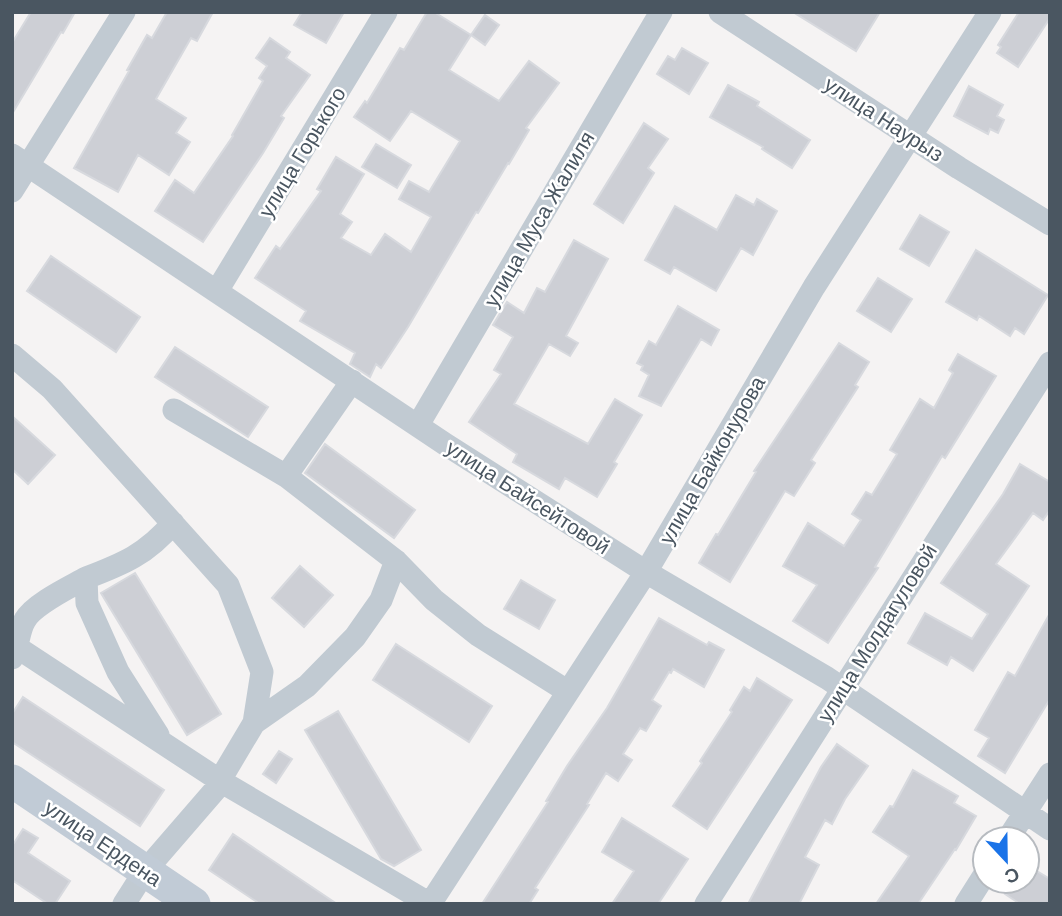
<svg xmlns="http://www.w3.org/2000/svg" width="1062" height="916" viewBox="0 0 1062 916" font-family="Arial,sans-serif">
<rect width="100%" height="100%" fill="#f5f3f3"/>
<path fill="#cdcfd5" stroke="#d7d9de" stroke-width="2" d="M 31,12 L 75,12 L 63,33 L 61,32 L 12,114 L 12,43 Z
M 167,12 L 213,12 L 197,41 L 191,38 L 156,99 L 186,118 L 176,133 L 190,142 L 169,175 L 138,155 L 118,192 L 74,168 L 129,71 L 127,70 L 147,35 L 152,38 Z
M 302,12 L 344,12 L 326,43 L 294,25 Z
M 427,12 L 434,12 L 471,35 L 449,70 L 499,101 L 529,61 L 559,83 L 526,128 L 529,130 L 509,164 L 508,163 L 478,213 L 476,212 L 408,327 L 381,368 L 376,364 L 370,377 L 350,364 L 355,353 L 300,321 L 306,311 L 255,278 L 276,246 L 280,249 L 321,191 L 317,189 L 336,157 L 364,174 L 340,214 L 352,222 L 341,238 L 371,255 L 385,234 L 411,252 L 431,217 L 399,199 L 409,181 L 429,192 L 460,141 L 411,111 L 390,141 L 354,117 L 365,101 L 367,103 L 400,48 L 404,50 Z
M 793,12 L 880,12 L 856,51 Z
M 1019,12 L 1050,12 L 1050,18 L 1018,67 L 997,53 L 1001,47 L 998,45 Z
M 485,15 L 499,25 L 485,45 L 471,35 Z
M 270,38 L 290,52 L 286,58 L 310,75 L 281,116 L 284,118 L 263,153 L 203,242 L 155,211 L 175,180 L 194,193 L 233,136 L 232,135 L 263,81 L 259,78 L 267,66 L 256,58 Z
M 682,48 L 708,63 L 689,94 L 657,74 L 668,56 L 675,60 Z
M 728,85 L 759,102 L 757,106 L 810,140 L 792,168 L 762,149 L 763,147 L 710,117 Z
M 969,86 L 1003,105 L 997,116 L 1004,120 L 998,133 L 990,129 L 988,134 L 954,116 Z
M 644,123 L 668,139 L 648,168 L 654,173 L 623,223 L 594,204 Z
M 376,144 L 411,165 L 397,188 L 362,167 Z
M 736,195 L 754,205 L 757,199 L 777,211 L 753,255 L 741,248 L 716,291 L 674,267 L 670,274 L 645,260 L 675,206 L 717,230 Z
M 920,215 L 949,232 L 929,266 L 900,249 Z
M 574,240 L 608,259 L 566,336 L 578,343 L 570,356 L 549,344 L 514,404 L 588,444 L 615,399 L 642,415 L 614,462 L 617,464 L 597,497 L 565,478 L 559,489 L 513,462 L 517,454 L 469,422 L 501,374 L 494,370 L 513,337 L 493,325 L 507,302 L 524,313 L 537,288 L 545,292 Z
M 976,250 L 1048,295 L 1024,334 L 1015,328 L 1010,336 L 979,316 L 977,320 L 946,302 Z
M 51,256 L 140,317 L 116,352 L 27,291 Z
M 878,278 L 912,299 L 891,332 L 857,311 Z
M 678,306 L 719,330 L 711,345 L 701,339 L 661,406 L 639,396 L 649,375 L 641,370 L 643,366 L 637,363 L 649,341 L 656,345 Z
M 839,343 L 869,362 L 855,385 L 858,387 L 811,460 L 815,463 L 794,496 L 785,491 L 730,582 L 699,563 L 716,534 L 718,535 L 756,472 L 754,471 Z
M 175,347 L 268,407 L 248,437 L 155,377 Z
M 958,354 L 996,376 L 945,458 L 942,456 L 875,567 L 878,568 L 828,643 L 793,621 L 817,585 L 783,566 L 808,523 L 844,546 L 861,520 L 852,514 L 866,492 L 872,495 L 897,454 L 890,450 L 920,399 L 934,408 L 953,373 L 949,370 Z
M 12,416 L 55,455 L 28,484 L 12,469 Z
M 325,444 L 415,510 L 394,538 L 305,473 Z
M 1020,464 L 1050,482 L 1050,510 L 1043,520 L 1033,513 L 996,564 L 1029,586 L 973,671 L 951,657 L 947,665 L 908,643 L 925,613 L 972,639 L 988,614 L 941,583 L 1003,494 Z
M 300,566 L 333,595 L 304,627 L 272,598 Z
M 135,573 L 221,714 L 187,735 L 101,593 Z
M 521,580 L 555,600 L 539,629 L 504,609 Z
M 1050,613 L 1050,699 L 1005,773 L 978,756 L 989,738 L 975,730 L 1008,672 L 1015,676 Z
M 659,618 L 707,645 L 709,642 L 724,650 L 704,687 L 673,669 L 671,673 L 669,672 L 652,700 L 661,706 L 646,731 L 640,728 L 623,754 L 632,760 L 618,781 L 606,773 L 587,804 L 589,805 L 535,888 L 538,890 L 529,904 L 482,904 L 548,802 L 546,801 L 567,766 L 607,708 Z
M 396,644 L 492,706 L 469,742 L 373,680 Z
M 757,678 L 792,700 L 707,829 L 673,806 L 702,763 L 700,761 L 732,712 L 730,710 L 744,687 L 750,691 Z
M 23,697 L 164,790 L 140,826 L 12,742 L 12,714 Z
M 338,711 L 421,850 L 394,866 L 381,859 L 305,730 Z
M 837,744 L 868,766 L 845,799 L 832,824 L 825,820 L 805,857 L 819,865 L 799,904 L 748,904 L 821,767 Z
M 279,751 L 292,759 L 276,783 L 263,774 Z
M 913,770 L 958,796 L 954,803 L 976,816 L 956,850 L 955,849 L 918,904 L 876,904 L 909,856 L 873,832 L 890,806 L 893,807 Z
M 622,818 L 688,859 L 658,904 L 612,904 L 634,871 L 602,852 Z
M 23,829 L 38,838 L 28,853 L 70,881 L 55,904 L 48,904 L 12,880 L 12,842 L 14,843 Z
M 233,834 L 337,904 L 260,904 L 209,870 Z
M 1027,865 L 1050,879 L 1050,904 L 1020,904 L 1005,894 L 1013,881 L 1027,881 Z"/>
<g fill="none" stroke-linecap="round" stroke-linejoin="round">
<path stroke="#c1cad2" stroke-width="23" d="M 720,12 L 959,168 L 1050,224
M 12,155 L 445,444 L 646,572 L 827,678 L 1050,829
M 12,191 L 124,12
M 217,291 L 386,12
M 12,355 L 52,389 L 228,585 L 262,672 L 254,723
M 174,410 L 286,476 L 396,561 L 434,600 L 478,635 L 567,691
M 418,425 L 661,12
M 286,476 L 352,381
M 12,644 L 222,782 L 430,904
M 12,658 C 19,646 18,631 25,620 C 34,604 70,587 86,578
M 158,735 L 118,672 L 87,603 L 86,578 C 123,564 147,554 173,523
M 220,780 L 254,723 L 307,686 L 355,637 L 381,600 L 396,561
M 1008,839 L 1050,774
M 124,904 L 145,871 L 222,782
M 430,904 L 646,572 L 814,287 L 990,12
M 706,904 L 1050,363
M 966,904 L 985,874"/>
<path stroke="#c1cbd6" stroke-width="33" d="M 12,781 L 194,904"/>
</g>
<g text-anchor="middle" dominant-baseline="central" stroke-width="5" stroke-linejoin="round" paint-order="stroke">
<g font-size="21" fill="#4a5661" stroke="#fff">
<text transform="translate(884 119) rotate(33)">улица Наурыз</text>
<text transform="translate(302 152) rotate(-59)">улица Горького</text>
<text transform="translate(539 219) rotate(-60)">улица Муса Жалиля</text>
<text transform="translate(712 460) rotate(-60)">улица Байконурова</text>
<text transform="translate(528 497) rotate(33)">улица Байсейтовой</text>
<text transform="translate(877 633) rotate(-58)">улица Молдагуловой</text>
<text transform="translate(103 843) rotate(34)">улица Ердена</text>
</g>
</g>
<rect width="1062" height="916" fill="none" stroke="#4a5661" stroke-width="28"/>
<g transform="translate(1006 860) rotate(158)"><circle r="33" fill="#ffffff" stroke="#b7bbc0" stroke-width="2"/>
<path d="M0-5L12 26L0 18L-12 26Z" fill="#1a73e8"/>
<text y="-10" font-size="19" font-weight="bold" text-anchor="middle" fill="#4a5661">С</text>
</g>
</svg>
